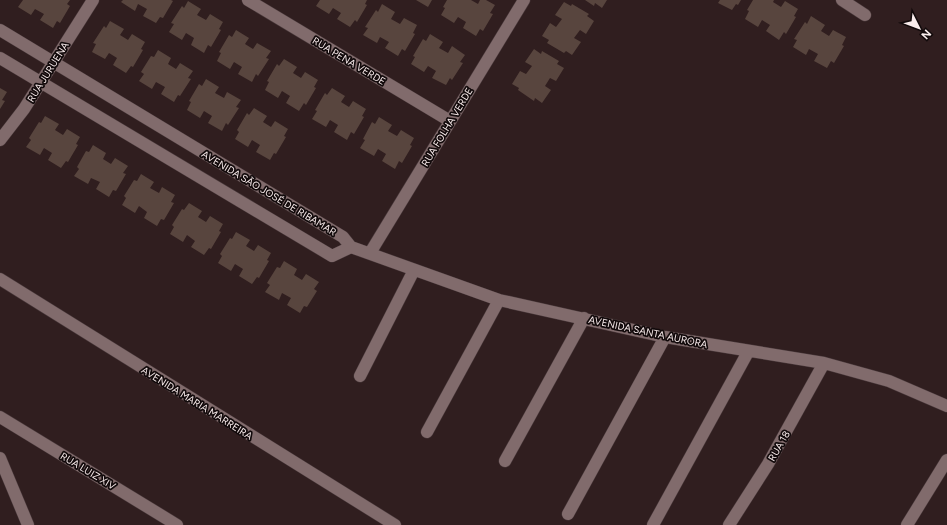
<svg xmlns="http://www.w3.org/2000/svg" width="947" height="525" viewBox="0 0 947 525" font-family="Figtree,sans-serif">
<rect width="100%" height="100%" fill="#301e1f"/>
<path fill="#58453e" d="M 23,0 L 70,0 L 67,4 L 70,6 L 60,23 L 57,21 L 53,28 L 40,20 L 44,14 L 35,9 L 31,15 L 18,7 Z
M 123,0 L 171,0 L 173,1 L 163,18 L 160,17 L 156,23 L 143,16 L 147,9 L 138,4 L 135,11 L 121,2 Z
M 320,0 L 367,0 L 365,4 L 367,5 L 357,22 L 355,20 L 350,27 L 337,19 L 341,13 L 333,8 L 329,14 L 316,6 Z
M 416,0 L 432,0 L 428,7 Z
M 447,0 L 471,0 L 478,4 L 480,0 L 486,0 L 495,5 L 490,13 L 493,14 L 483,31 L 480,29 L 476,36 L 463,28 L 466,22 L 458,17 L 454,23 L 441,15 L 445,8 L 443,7 Z
M 585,0 L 607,0 L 602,8 L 595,3 L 594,6 Z
M 720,0 L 741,0 L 738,5 L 736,4 L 732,10 L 718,3 Z
M 753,0 L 774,0 L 773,2 L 781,7 L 785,1 L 798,9 L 794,16 L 796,17 L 786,34 L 784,32 L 779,40 L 766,31 L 770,25 L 762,20 L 758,27 L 745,19 L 749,11 L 747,10 Z
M 188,1 L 201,9 L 197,15 L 206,20 L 210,14 L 223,22 L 219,29 L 221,30 L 211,47 L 208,45 L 204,53 L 191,45 L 194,38 L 186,33 L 182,40 L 169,32 L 174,24 L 171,23 L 182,6 L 184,8 Z
M 564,2 L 571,6 L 572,4 L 589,14 L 587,16 L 594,21 L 586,34 L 580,30 L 574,38 L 581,42 L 572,55 L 566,51 L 564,53 L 547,43 L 549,40 L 542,36 L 550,23 L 556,27 L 562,19 L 555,15 Z
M 382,4 L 395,12 L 391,19 L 400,24 L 404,18 L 417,25 L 413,33 L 415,34 L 405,51 L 402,49 L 398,56 L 385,48 L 389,42 L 380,37 L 377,43 L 363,35 L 368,28 L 365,27 L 376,10 L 378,12 Z
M 811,16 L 825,25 L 821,31 L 829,36 L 833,30 L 846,37 L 842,45 L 844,46 L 834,63 L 831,61 L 827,68 L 814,61 L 818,54 L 809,49 L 806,55 L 793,47 L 797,40 L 794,39 L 805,22 L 807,24 Z
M 110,21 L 124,29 L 120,35 L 128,40 L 132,34 L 145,42 L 141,49 L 143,50 L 133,67 L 131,66 L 126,73 L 113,65 L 117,58 L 109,53 L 105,59 L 92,52 L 96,44 L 93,43 L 104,26 L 106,28 Z
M 236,30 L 249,38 L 245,44 L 253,49 L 257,43 L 271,51 L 266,58 L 269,59 L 258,76 L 256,74 L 252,82 L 238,74 L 242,67 L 234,62 L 230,69 L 217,61 L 221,53 L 219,52 L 229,35 L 232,37 Z
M 430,34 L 443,42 L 439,48 L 448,53 L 452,46 L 465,55 L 460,62 L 463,63 L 452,80 L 450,78 L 446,85 L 432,78 L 436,71 L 428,66 L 424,72 L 411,64 L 415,57 L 413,56 L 423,39 L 426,41 Z
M 534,49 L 541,54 L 542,51 L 559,61 L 557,64 L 564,68 L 556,81 L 550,78 L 545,86 L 551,90 L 542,103 L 535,98 L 534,101 L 518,90 L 519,88 L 512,84 L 520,71 L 526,74 L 532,66 L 525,62 Z
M 158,50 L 171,58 L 168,64 L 176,69 L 180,63 L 193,71 L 188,78 L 191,79 L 180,96 L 178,95 L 174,102 L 161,94 L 165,87 L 156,82 L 152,89 L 139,81 L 144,74 L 141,72 L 151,56 L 154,57 Z
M 284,59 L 297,67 L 293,73 L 301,78 L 305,72 L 318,80 L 314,87 L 316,88 L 306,105 L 304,103 L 299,111 L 286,103 L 290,96 L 282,91 L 278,98 L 265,90 L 269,82 L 267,81 L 277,64 L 279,66 Z
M 206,79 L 219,87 L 215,93 L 224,98 L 227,92 L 241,100 L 236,107 L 239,108 L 228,125 L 226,123 L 222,131 L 208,123 L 212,116 L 204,111 L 200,118 L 187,110 L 191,102 L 189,101 L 199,84 L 202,86 Z
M 0,88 L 7,92 L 2,100 L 5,101 L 0,109 Z
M 332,88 L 345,96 L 341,102 L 349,107 L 353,101 L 366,109 L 362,116 L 364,117 L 354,134 L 351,132 L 347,140 L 334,132 L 338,125 L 330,120 L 326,127 L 312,119 L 317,111 L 315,110 L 325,93 L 327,95 Z
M 254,108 L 267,116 L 263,122 L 271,127 L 275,121 L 288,129 L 284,136 L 286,137 L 276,154 L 274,153 L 270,160 L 256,152 L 260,145 L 252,140 L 248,147 L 235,139 L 239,132 L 237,130 L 247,113 L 249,115 Z
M 45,116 L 59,124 L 55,130 L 63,135 L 67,129 L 80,137 L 76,144 L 78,145 L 68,162 L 66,161 L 61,168 L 48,160 L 52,153 L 44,148 L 40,155 L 26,147 L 31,140 L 29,138 L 39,122 L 41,123 Z
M 379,117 L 392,125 L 388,131 L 397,136 L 401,130 L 414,138 L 410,145 L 412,146 L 402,163 L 399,161 L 395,169 L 382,161 L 386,154 L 378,149 L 374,156 L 360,148 L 365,140 L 363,139 L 372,122 L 375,124 Z
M 93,145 L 106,153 L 103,159 L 111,164 L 115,158 L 128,166 L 123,173 L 126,174 L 116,191 L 113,190 L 109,197 L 96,189 L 100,182 L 91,178 L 88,184 L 74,176 L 79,169 L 77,167 L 86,151 L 89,152 Z
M 141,174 L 154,182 L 150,188 L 159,193 L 162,187 L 175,195 L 171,202 L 174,203 L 164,220 L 161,219 L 157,226 L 144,218 L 147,212 L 139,206 L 135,213 L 122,205 L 126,198 L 124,196 L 134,180 L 137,181 Z
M 189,203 L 202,211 L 198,217 L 206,222 L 210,216 L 223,224 L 219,231 L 221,232 L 211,249 L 209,248 L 204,255 L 191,247 L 195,241 L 187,235 L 183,242 L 170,234 L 174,227 L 172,225 L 182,209 L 184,210 Z
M 236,232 L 250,240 L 246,246 L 254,251 L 258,245 L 271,253 L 267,260 L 269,261 L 259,278 L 257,277 L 252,284 L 239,276 L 243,269 L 235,264 L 231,271 L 218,263 L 222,256 L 220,254 L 230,238 L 232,239 Z
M 284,261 L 297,269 L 294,275 L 302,280 L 306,274 L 319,282 L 314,289 L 317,291 L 307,307 L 304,306 L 300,313 L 287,305 L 291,298 L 282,293 L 279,300 L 265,292 L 270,285 L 267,283 L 277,267 L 280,268 Z"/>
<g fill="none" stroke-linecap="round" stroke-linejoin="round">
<defs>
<path id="minor" d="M 248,0 L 450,121
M 842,0 L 865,15
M 0,30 L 343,237 L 351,247
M 0,58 L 332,256 L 351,247
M 0,140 L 24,109 L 93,0
M 351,247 L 499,300 L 665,337 L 824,363 L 889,381 L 947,406
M 370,253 L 524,0
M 0,279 L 395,525
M 360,376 L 414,270
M 0,417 L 177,525
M 427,432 L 499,300
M 0,458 L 28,525
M 505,461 L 584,318
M 568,514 L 665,337
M 653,525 L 748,352
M 729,525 L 768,464 L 824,363
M 907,525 L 947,460"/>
</defs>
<use href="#minor" stroke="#49393b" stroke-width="13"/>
<use href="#minor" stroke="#816b6c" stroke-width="12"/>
</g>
<g text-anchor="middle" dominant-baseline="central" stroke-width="3.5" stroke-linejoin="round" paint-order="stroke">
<g font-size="10" fill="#f9ecec" stroke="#120a0b">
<text transform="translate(349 61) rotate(31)">RUA PENA VERDE</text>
<text transform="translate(48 72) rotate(-58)">RUA JURUENA</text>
<text transform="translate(447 127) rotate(-59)">RUA FOLHA VERDE</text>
<text transform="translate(269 193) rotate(31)">AVENIDA SÃO JOSÉ DE RIBAMAR</text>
<text transform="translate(648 332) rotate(12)">AVENIDA SANTA AURORA</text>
<text transform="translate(197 403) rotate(32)">AVENIDA MARIA MARREIRA</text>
<text transform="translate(779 446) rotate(-60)">RUA 18</text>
<text transform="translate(88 471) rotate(31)">RUA LUIZ XIV</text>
</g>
</g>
<g transform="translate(919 28) rotate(132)" stroke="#120a0b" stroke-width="3" paint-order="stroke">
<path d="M0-3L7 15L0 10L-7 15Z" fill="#f9ecec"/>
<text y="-6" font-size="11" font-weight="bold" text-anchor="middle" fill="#f9ecec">N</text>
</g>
</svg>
